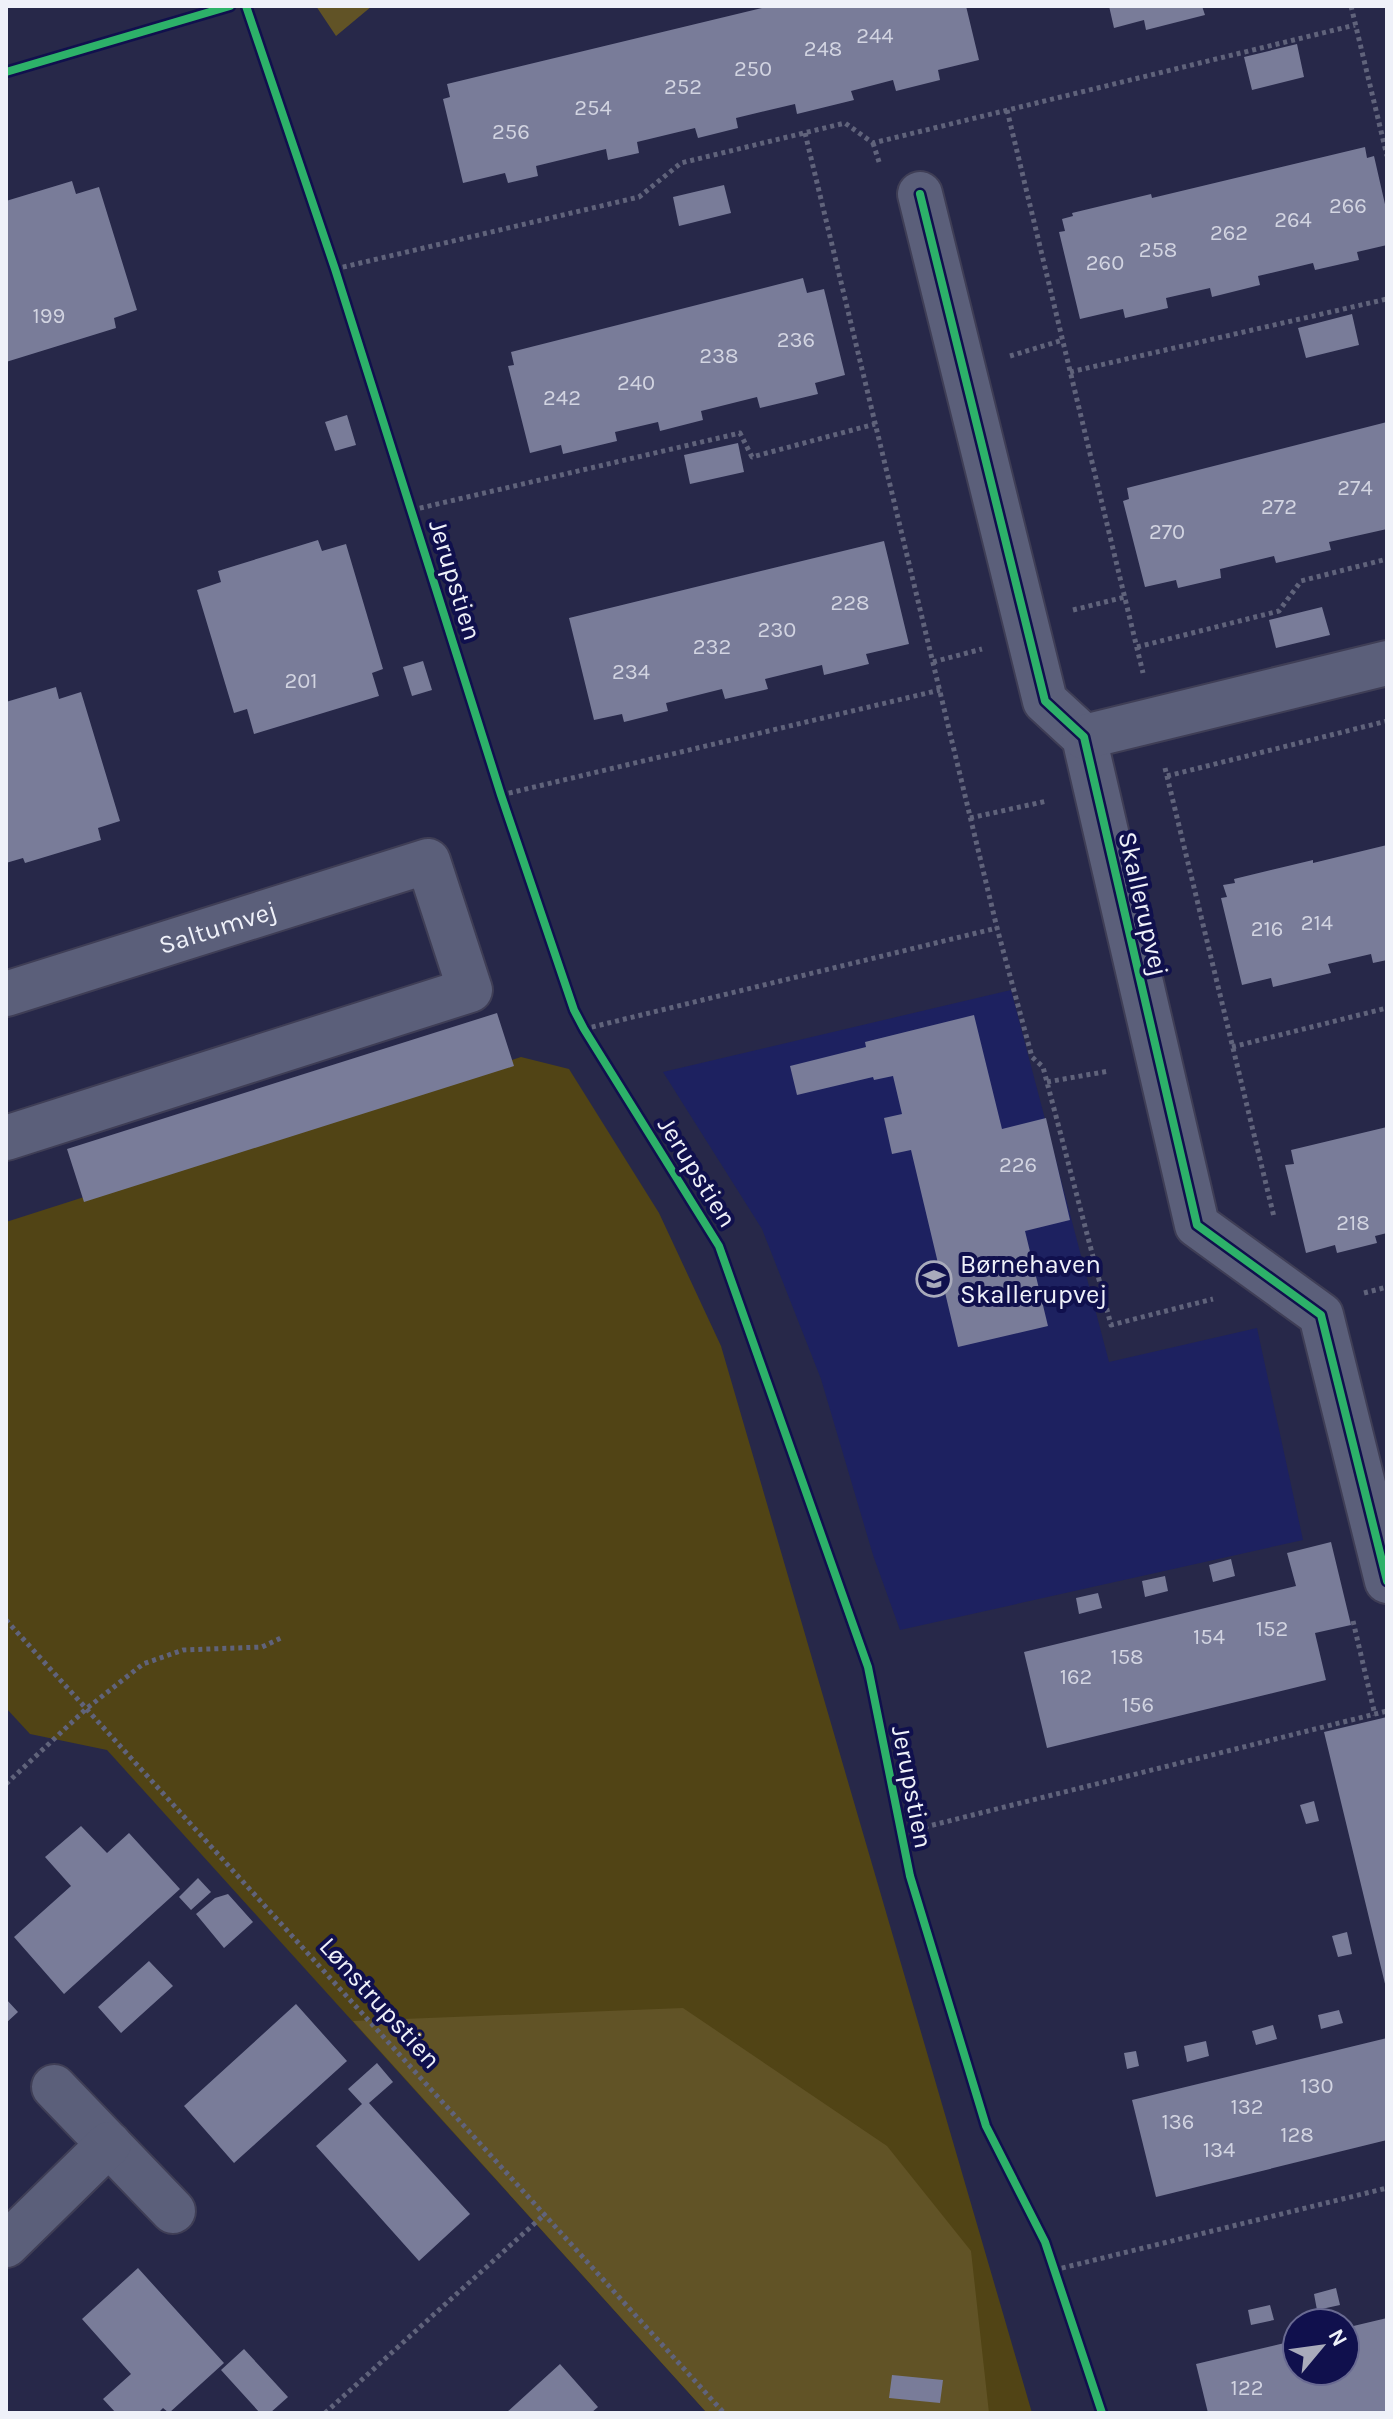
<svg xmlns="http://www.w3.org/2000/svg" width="1393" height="2419" viewBox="0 0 1393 2419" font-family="Karla,sans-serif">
<rect width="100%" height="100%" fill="#272849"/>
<path fill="#1d2160" d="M 1011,990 L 1109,1362 L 1257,1328 L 1303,1540 L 900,1630 L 873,1555 L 821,1379 L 762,1229 L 663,1072 Z"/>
<path fill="#514415" d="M 521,1057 L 569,1069 L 659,1213 L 721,1346 L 1032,2413 L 707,2413 L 107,1750 L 30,1734 L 6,1708 L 6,1222 Z"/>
<path fill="#615326" d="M 316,6 L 372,6 L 336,36 Z
M 683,2008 L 887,2146 L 971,2251 L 989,2413 L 707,2413 L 353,2021 Z"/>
<path fill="#797c99" d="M 770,6 L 966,6 L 979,60 L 938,70 L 940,80 L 896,91 L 893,80 L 851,91 L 854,100 L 797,114 L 795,104 L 736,118 L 738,128 L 698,138 L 695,128 L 637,142 L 639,153 L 608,160 L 606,149 L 536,166 L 538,176 L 508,183 L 505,173 L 463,183 L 443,99 L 450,97 L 447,84 Z
M 1109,6 L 1202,6 L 1205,15 L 1146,30 L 1144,20 L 1114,28 Z
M 1297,44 L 1304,77 L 1252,90 L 1244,57 Z
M 1365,147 L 1367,158 L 1374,156 L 1387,213 L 1387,245 L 1357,252 L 1359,260 L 1315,270 L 1313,263 L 1258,276 L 1260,285 L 1212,297 L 1210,288 L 1166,298 L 1168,308 L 1125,318 L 1123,309 L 1080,319 L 1059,232 L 1065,231 L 1062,219 L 1073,216 L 1072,213 L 1151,194 L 1152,198 Z
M 72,181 L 76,194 L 99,187 L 137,310 L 114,318 L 116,328 L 6,362 L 6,201 Z
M 724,185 L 731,213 L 679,226 L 673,197 Z
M 803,278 L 807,293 L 824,289 L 845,375 L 815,383 L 818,394 L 760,408 L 757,397 L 701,411 L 703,420 L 660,431 L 658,422 L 615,432 L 617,441 L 563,454 L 561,445 L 530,453 L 508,366 L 514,365 L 511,352 Z
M 1352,314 L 1359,345 L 1306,358 L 1298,328 Z
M 347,415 L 356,445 L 335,451 L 325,422 Z
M 1387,422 L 1387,529 L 1329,542 L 1331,550 L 1276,563 L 1274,556 L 1220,569 L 1221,578 L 1178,588 L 1176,580 L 1145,587 L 1123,501 L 1129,499 L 1127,488 Z
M 738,443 L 744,472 L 690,484 L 684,455 Z
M 318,540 L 322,551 L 346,544 L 383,669 L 372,673 L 379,696 L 254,734 L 247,709 L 234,713 L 197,590 L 221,582 L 218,571 Z
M 884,541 L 909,644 L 866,654 L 869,664 L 824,675 L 822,665 L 765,679 L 768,689 L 725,699 L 722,689 L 666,703 L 668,711 L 624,722 L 622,714 L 594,720 L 569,618 Z
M 1322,607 L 1330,635 L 1276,648 L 1269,620 Z
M 423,661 L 432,690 L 412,696 L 403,667 Z
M 56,687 L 59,699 L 81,692 L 120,821 L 98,828 L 101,840 L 25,863 L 23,858 L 6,863 L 6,702 Z
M 1387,845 L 1387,960 L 1373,963 L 1371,954 L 1328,964 L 1331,973 L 1273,987 L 1271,978 L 1242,985 L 1221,898 L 1227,897 L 1223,885 L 1235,883 L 1234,879 L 1313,860 L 1313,863 Z
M 497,1013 L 514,1066 L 84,1202 L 67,1149 Z
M 974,1015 L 1002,1129 L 1046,1118 L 1070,1220 L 1025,1231 L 1048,1326 L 958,1347 L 911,1150 L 892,1154 L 884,1118 L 902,1114 L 893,1076 L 874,1080 L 873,1077 L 797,1095 L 790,1066 L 866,1047 L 865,1042 Z
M 1387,1127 L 1387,1233 L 1375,1236 L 1377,1243 L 1337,1253 L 1335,1245 L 1306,1253 L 1285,1165 L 1294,1164 L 1291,1150 Z
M 1331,1542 L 1351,1625 L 1315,1633 L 1326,1680 L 1047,1748 L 1024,1652 L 1296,1586 L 1287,1553 Z
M 1231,1559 L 1235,1576 L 1213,1582 L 1209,1565 Z
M 1165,1576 L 1168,1591 L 1145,1597 L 1142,1581 Z
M 1098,1593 L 1102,1608 L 1079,1614 L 1076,1598 Z
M 1387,1717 L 1387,1988 L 1386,1988 L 1324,1732 Z
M 1314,1801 L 1319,1821 L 1306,1824 L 1300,1805 Z
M 81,1826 L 107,1853 L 129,1833 L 180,1889 L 64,1994 L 14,1937 L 71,1886 L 45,1857 Z
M 198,1878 L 211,1892 L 191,1910 L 179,1897 Z
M 228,1894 L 253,1922 L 224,1948 L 196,1914 L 215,1898 Z
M 1347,1932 L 1352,1954 L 1338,1957 L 1332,1936 Z
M 149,1961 L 173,1986 L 121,2033 L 98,2007 Z
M 6,1999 L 18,2012 L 6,2023 Z
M 296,2004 L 347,2061 L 234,2163 L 184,2106 Z
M 1339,2010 L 1343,2023 L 1321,2029 L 1318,2015 Z
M 1273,2025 L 1277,2039 L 1256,2045 L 1252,2031 Z
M 1387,2038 L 1387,2140 L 1156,2197 L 1132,2100 Z
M 1206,2041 L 1209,2056 L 1187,2062 L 1184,2046 Z
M 1136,2051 L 1139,2066 L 1127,2069 L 1124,2053 Z
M 377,2063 L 393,2082 L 369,2103 L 470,2214 L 419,2261 L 316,2146 L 362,2104 L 348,2089 Z
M 138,2268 L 224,2363 L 169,2413 L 163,2408 L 158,2413 L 116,2413 L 103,2399 L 131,2374 L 82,2319 Z
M 1336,2288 L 1340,2305 L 1317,2310 L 1314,2294 Z
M 1270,2305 L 1274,2320 L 1251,2325 L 1248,2310 Z
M 1387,2318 L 1387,2413 L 1208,2413 L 1196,2364 L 1297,2340 L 1297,2371 L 1345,2371 L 1345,2328 Z
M 244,2349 L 288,2397 L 270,2413 L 260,2413 L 221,2370 Z
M 560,2364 L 598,2407 L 591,2413 L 506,2413 Z
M 892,2375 L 943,2380 L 940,2403 L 889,2398 Z"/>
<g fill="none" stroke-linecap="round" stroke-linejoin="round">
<defs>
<g id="minor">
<path d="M 920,194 L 1045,701 L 1084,737 L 1197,1225 L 1321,1315 L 1387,1581"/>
<path d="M 1084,737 L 1387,663"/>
<path id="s1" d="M 6,994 L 428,861 L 470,990 L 6,1138"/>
<path d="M 54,2087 L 173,2211"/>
<path d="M 6,2245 L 109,2144"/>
</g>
</defs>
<use href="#minor" stroke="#3f3e56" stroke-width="48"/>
<path stroke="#60637b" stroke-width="5" stroke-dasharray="4 4" stroke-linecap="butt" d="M 1351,6 L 1387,156
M 1007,110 L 1143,673
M 805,133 L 997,928 L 1032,1057 L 1043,1067 L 1111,1325 L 1213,1299
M 873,143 L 880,165
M 335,269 L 639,197 L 681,163 L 845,123 L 873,143 L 1355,25
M 1010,356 L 1063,340
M 1070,372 L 1387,299
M 412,510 L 740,433 L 752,457 L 875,424
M 1073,610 L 1125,597
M 1137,647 L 1279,611 L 1301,581 L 1387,559
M 933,662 L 982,649
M 1165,768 L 1274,1217
M 1167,776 L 1387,721
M 501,795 L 940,690
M 970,818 L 1047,801
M 584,1029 L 997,928
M 1232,1047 L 1387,1008
M 1047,1082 L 1109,1071
M 1364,1293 L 1387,1287
M 6,1620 L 724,2413
M 1353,1621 L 1375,1715
M 6,1784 L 86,1709 L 143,1664 L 183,1650 L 262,1647 L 281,1638
M 901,1833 L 1387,1711
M 1054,2270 L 1387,2188
M 325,2413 L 545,2214"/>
<use href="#minor" stroke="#5b5f7a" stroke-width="44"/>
<defs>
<path id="cycleway" d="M 246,6 L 335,269 L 501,795 L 574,1010 L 584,1029 L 719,1246 L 868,1667 L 910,1876 L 986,2126 L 1045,2242 L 1102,2413
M 6,72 L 230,6
M 920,194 L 1045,701 L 1084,737 L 1197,1225 L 1321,1315 L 1387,1581"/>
</defs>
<use href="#cycleway" stroke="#10104d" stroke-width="13"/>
<use href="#cycleway" stroke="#2db169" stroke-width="8"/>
</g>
<defs>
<symbol id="school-ring" viewBox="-11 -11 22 22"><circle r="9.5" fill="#10104d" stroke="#a9abbb" stroke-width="1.5"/><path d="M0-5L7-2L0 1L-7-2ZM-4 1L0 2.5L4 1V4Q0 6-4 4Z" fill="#a9abbb"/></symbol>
</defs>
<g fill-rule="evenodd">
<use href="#school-ring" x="914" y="1259" width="40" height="40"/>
</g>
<g text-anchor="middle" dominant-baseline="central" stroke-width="8" stroke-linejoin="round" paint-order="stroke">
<g font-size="22" fill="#d2d4e1">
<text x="875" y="36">244</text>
<text x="823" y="49">248</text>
<text x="753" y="69">250</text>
<text x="683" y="87">252</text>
<text x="593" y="108">254</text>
<text x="511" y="132">256</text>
<text x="1348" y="206">266</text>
<text x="1293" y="220">264</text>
<text x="1229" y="233">262</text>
<text x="1158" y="250">258</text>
<text x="1105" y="263">260</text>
<text x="49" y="316">199</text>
<text x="796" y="340">236</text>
<text x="719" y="356">238</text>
<text x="636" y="383">240</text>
<text x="562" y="398">242</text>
<text x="1355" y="488">274</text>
<text x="1279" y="507">272</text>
<text x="1167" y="532">270</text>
<text x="850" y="603">228</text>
<text x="777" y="630">230</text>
<text x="712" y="647">232</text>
<text x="631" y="672">234</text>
<text x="301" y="681">201</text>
<text x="1317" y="923">214</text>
<text x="1267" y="929">216</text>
<text x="1018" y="1165">226</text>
<text x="1353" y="1223">218</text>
<text x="1272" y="1629">152</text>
<text x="1209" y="1637">154</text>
<text x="1127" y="1657">158</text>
<text x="1076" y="1677">162</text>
<text x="1138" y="1705">156</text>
<text x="1317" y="2086">130</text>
<text x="1247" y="2107">132</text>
<text x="1178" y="2122">136</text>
<text x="1297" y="2135">128</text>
<text x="1219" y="2150">134</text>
<text x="1247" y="2388">122</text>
</g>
<g font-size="26" fill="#eff1f9" stroke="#10104d">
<text transform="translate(455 580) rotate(73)">Jerupstien</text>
<text transform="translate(1143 904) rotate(77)">Skallerupvej</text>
<text stroke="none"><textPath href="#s1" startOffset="222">Saltumvej</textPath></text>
<text transform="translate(697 1172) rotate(58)">Jerupstien</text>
<text transform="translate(912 1787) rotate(79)">Jerupstien</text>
<text transform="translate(380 2003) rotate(48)">Lønstrupstien</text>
</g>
<g font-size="26" fill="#eff1f9" stroke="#10104d" text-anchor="start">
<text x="960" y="1264">Børnehaven<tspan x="960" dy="30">Skallerupvej</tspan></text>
</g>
</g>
<rect width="1393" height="2419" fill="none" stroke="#eff1f9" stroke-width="16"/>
<g transform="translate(1321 2347) rotate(61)"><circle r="38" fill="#10104d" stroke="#696a92" stroke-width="2"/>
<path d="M0-6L14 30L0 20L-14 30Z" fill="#a9abbb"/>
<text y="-12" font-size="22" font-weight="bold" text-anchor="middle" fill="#eff1f9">N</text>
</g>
</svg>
